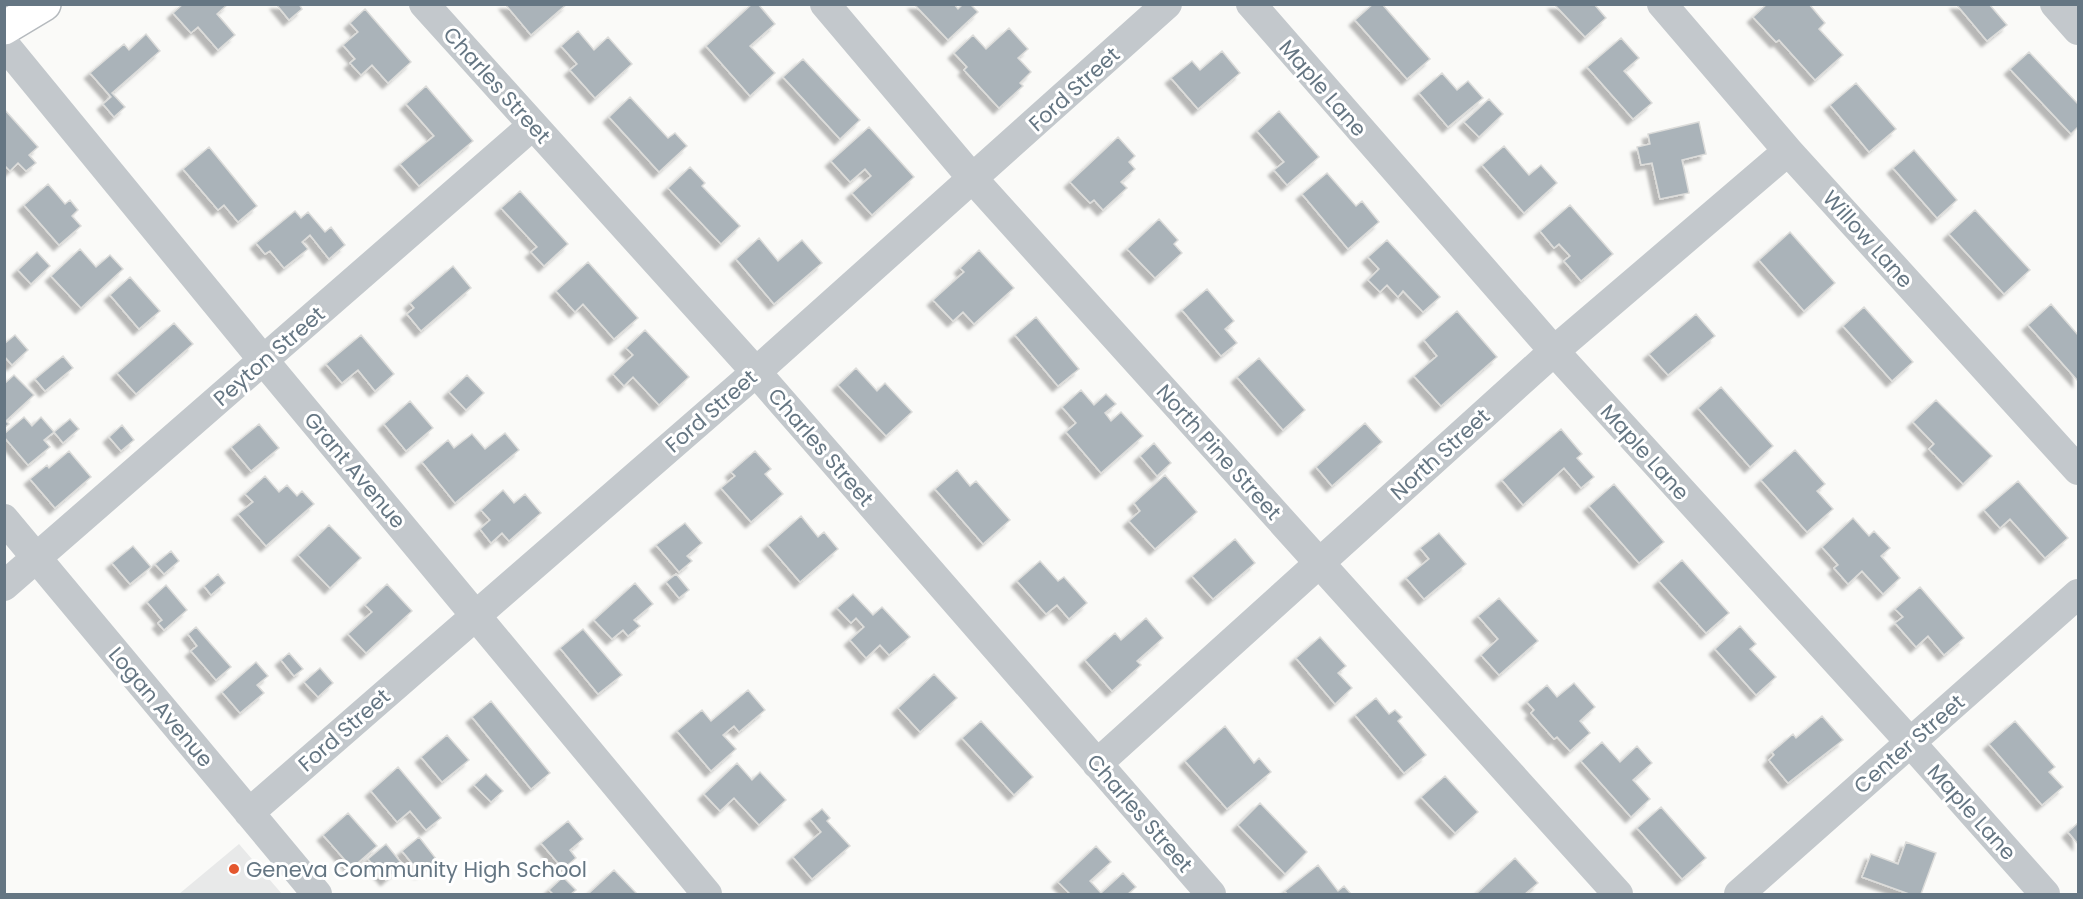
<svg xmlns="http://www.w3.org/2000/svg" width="2083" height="899" viewBox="0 0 2083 899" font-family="Poppins,sans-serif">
<defs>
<filter id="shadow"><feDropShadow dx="-5.5" dy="5.5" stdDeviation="1.5" flood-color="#0004"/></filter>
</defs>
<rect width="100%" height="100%" fill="#fafaf8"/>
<path fill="#e8e9e9" d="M 239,844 L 282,894 L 179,894 Z"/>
<path fill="#aab3b9" stroke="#dcdcda" stroke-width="1.5" filter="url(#shadow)" d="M 183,4 L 228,4 L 217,14 L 235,35 L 218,50 L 198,27 L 191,33 L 173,13 Z
M 276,4 L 299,4 L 302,9 L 289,20 Z
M 505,4 L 567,4 L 531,35 Z
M 752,4 L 758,4 L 775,24 L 750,46 L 775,73 L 750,96 L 706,46 Z
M 914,4 L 954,4 L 958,9 L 963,4 L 970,4 L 978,12 L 948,40 Z
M 1373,4 L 1382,4 L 1430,59 L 1407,79 L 1355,20 Z
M 1554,4 L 1594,4 L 1606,18 L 1585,37 Z
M 1767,4 L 1809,4 L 1825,23 L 1819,29 L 1843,55 L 1815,80 L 1779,40 L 1776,42 L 1753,17 Z
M 1956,4 L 1989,4 L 2007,25 L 1987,41 Z
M 365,9 L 411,62 L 388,83 L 372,65 L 361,75 L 350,63 L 355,59 L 343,45 L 358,32 L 350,23 Z
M 1009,28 L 1028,49 L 1018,58 L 1031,72 L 1020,83 L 1023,86 L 999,108 L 964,70 L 967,67 L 954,53 L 973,35 L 986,49 Z
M 578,31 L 594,50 L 608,37 L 632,64 L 595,98 L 570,70 L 577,64 L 561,46 Z
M 146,34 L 160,51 L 112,93 L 125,107 L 114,117 L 103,104 L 111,97 L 90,73 L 124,44 L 129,50 Z
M 1621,38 L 1639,58 L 1624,71 L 1652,103 L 1633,119 L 1587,67 Z
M 1222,51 L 1240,73 L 1198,109 L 1171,78 L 1192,61 L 1200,70 Z
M 2029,52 L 2078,104 L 2078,127 L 2071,134 L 2010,69 Z
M 803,59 L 860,120 L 840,139 L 783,77 Z
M 1442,73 L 1457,90 L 1468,81 L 1483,98 L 1448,127 L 1419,93 Z
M 1856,83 L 1896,129 L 1869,152 L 1830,105 Z
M 426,86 L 473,141 L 419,186 L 400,164 L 434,136 L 406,104 Z
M 630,97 L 668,138 L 675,133 L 687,146 L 659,172 L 609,117 Z
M 1489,99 L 1503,114 L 1479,137 L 1464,122 Z
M 4,109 L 38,147 L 29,155 L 36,163 L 26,171 L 18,163 L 10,171 L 4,165 Z
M 1279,111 L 1319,157 L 1287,185 L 1274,170 L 1284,162 L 1257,131 Z
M 1699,122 L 1706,154 L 1682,160 L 1689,193 L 1660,199 L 1652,163 L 1641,165 L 1637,147 L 1650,144 L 1648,134 Z
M 869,127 L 914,177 L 872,215 L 852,193 L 871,176 L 865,169 L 850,182 L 831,161 Z
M 1118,137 L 1135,156 L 1129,162 L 1135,169 L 1121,182 L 1127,188 L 1103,210 L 1094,200 L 1090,203 L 1070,182 Z
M 1504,146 L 1529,175 L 1541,165 L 1557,183 L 1524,213 L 1482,165 Z
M 209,147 L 257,206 L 238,222 L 224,205 L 218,210 L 183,169 Z
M 1914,150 L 1957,200 L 1937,218 L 1893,168 Z
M 690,167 L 705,183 L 702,186 L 740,226 L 721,244 L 668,188 Z
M 1327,173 L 1356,206 L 1362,201 L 1379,222 L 1348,249 L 1302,194 Z
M 48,184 L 65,204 L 70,200 L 78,210 L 72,216 L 81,226 L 59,245 L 24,205 Z
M 520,191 L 568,244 L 544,266 L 531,252 L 537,247 L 501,208 Z
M 1570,205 L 1613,254 L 1581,281 L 1564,261 L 1570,256 L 1559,244 L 1554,248 L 1540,231 Z
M 1975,210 L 2030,270 L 2004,294 L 1949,234 Z
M 295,211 L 301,218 L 308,212 L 325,232 L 331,227 L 345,245 L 329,259 L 310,235 L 302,242 L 308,249 L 284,268 L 270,251 L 265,254 L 256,243 Z
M 1159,219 L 1178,240 L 1174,244 L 1182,253 L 1155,278 L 1127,249 Z
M 1790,232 L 1835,283 L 1804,311 L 1759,260 Z
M 759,238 L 778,261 L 802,240 L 822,263 L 774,304 L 736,259 Z
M 1387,240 L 1440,297 L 1423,312 L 1403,291 L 1398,297 L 1387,285 L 1380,292 L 1368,280 L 1379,269 L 1368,257 Z
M 80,249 L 96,267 L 110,255 L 123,269 L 81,308 L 51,276 Z
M 979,250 L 1014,288 L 974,324 L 963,312 L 953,321 L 933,300 L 964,272 L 960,268 Z
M 37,252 L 50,266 L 31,284 L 18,270 Z
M 588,262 L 638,318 L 614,339 L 583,304 L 575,312 L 556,291 Z
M 453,266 L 471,288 L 421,331 L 407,314 L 414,308 L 410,303 Z
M 130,277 L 160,311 L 139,329 L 110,295 Z
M 1207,289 L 1234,321 L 1225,329 L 1237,343 L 1221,356 L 1182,310 Z
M 2051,304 L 2078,335 L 2078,381 L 2028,325 Z
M 1864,307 L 1913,362 L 1892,381 L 1843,326 Z
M 1457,311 L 1497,357 L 1441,406 L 1414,376 L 1437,356 L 1424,340 Z
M 1696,314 L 1715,336 L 1668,375 L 1649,354 Z
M 1036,317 L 1079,369 L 1058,386 L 1015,335 Z
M 174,323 L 193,344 L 136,394 L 117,373 Z
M 645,330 L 689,377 L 659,405 L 633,377 L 624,386 L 613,374 L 633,355 L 626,348 Z
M 15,335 L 28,350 L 12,365 L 4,356 L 4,344 Z
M 361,335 L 394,374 L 375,391 L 358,370 L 342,383 L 326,364 Z
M 63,356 L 73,368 L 45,391 L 35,379 Z
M 1259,358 L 1305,410 L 1283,430 L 1237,377 Z
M 856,368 L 877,391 L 885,383 L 912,412 L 886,436 L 838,385 Z
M 14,375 L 34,395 L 6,421 L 9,424 L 4,428 L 4,384 Z
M 467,375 L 484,393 L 466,410 L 449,392 Z
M 1721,387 L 1773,446 L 1750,467 L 1698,408 Z
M 1081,390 L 1094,405 L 1106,394 L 1116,404 L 1105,413 L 1111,421 L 1121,412 L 1143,436 L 1101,473 L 1066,432 L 1076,423 L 1062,407 Z
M 1936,400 L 1992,456 L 1963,484 L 1929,449 L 1934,444 L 1913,422 Z
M 410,401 L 433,428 L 406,451 L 384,424 Z
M 24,417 L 32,426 L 41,417 L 54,432 L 44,440 L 50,447 L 28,465 L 4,437 L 4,434 Z
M 70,419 L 79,429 L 63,443 L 54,432 Z
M 1365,423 L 1382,442 L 1332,486 L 1316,467 Z
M 259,424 L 279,448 L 251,471 L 231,447 Z
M 122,425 L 134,440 L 121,451 L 109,437 Z
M 1561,429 L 1582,454 L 1577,458 L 1594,477 L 1581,488 L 1564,468 L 1523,505 L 1502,480 Z
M 505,433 L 519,450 L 455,503 L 422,462 L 448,440 L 454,448 L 472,434 L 485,449 Z
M 1154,443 L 1171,463 L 1157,476 L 1140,456 Z
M 1795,450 L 1825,484 L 1817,491 L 1833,509 L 1807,532 L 1761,480 Z
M 69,451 L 91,477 L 55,508 L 30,479 L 47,465 L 49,468 Z
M 755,451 L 771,469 L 765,474 L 783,494 L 751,522 L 721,488 L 735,476 L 731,472 Z
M 957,470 L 970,486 L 976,481 L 1010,520 L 983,544 L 935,489 Z
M 1165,475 L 1197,512 L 1155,549 L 1129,521 L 1140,511 L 1134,503 Z
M 265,476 L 279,492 L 287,485 L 297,496 L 302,491 L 314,504 L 266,546 L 238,514 L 253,502 L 245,494 Z
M 2018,481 L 2068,538 L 2045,558 L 2010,519 L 2000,528 L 1984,510 Z
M 1614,484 L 1664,542 L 1639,563 L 1589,506 Z
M 503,490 L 514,503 L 525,494 L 541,513 L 509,541 L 502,533 L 491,543 L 480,529 L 490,520 L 481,510 Z
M 801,516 L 818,537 L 824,532 L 838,549 L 800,582 L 768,545 Z
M 1853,518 L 1869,536 L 1874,531 L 1890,548 L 1881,556 L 1900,578 L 1883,594 L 1862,571 L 1848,584 L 1834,568 L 1838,565 L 1822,547 Z
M 685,523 L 702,543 L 687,556 L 692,561 L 679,572 L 656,545 Z
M 329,525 L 361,558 L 330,588 L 298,555 Z
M 1439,533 L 1466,564 L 1424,599 L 1406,578 L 1429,559 L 1420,548 Z
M 1235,539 L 1255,563 L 1213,599 L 1192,576 Z
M 133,546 L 151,567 L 130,584 L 112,563 Z
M 171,551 L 179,561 L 164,574 L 155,564 Z
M 1682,560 L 1729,613 L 1706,633 L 1659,581 Z
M 1040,561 L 1058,581 L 1064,577 L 1087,603 L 1069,619 L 1057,605 L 1046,614 L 1017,581 Z
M 218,574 L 225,583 L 211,595 L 204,586 Z
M 676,574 L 689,590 L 679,598 L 666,582 Z
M 635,583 L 653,604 L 634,620 L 640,626 L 628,636 L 623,630 L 612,639 L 594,620 Z
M 387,584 L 412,611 L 366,653 L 348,634 L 372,612 L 365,605 Z
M 166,585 L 187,610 L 164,630 L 158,623 L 162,620 L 147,602 Z
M 1920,587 L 1964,638 L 1944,655 L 1928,636 L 1916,647 L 1895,623 L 1903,617 L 1895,609 Z
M 853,594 L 873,615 L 882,607 L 910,637 L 889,655 L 880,645 L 866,658 L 850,640 L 864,627 L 856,618 L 851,623 L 837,608 Z
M 1499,598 L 1538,641 L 1499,675 L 1481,655 L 1498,639 L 1478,616 Z
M 1146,618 L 1163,638 L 1137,661 L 1141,665 L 1112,691 L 1085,660 L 1115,633 L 1121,640 Z
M 1740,626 L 1756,644 L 1750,649 L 1776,677 L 1756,695 L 1715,649 Z
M 196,627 L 231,667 L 216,680 L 191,651 L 197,646 L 188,634 Z
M 583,629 L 622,675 L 598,694 L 560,648 Z
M 1320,637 L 1346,666 L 1338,673 L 1352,688 L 1335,704 L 1296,658 Z
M 289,653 L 303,669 L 294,676 L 281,660 Z
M 256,662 L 268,676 L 257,685 L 264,693 L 240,713 L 222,692 Z
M 320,668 L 333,683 L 318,697 L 304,682 Z
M 934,674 L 957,698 L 920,732 L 898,708 Z
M 1574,683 L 1595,707 L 1580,721 L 1590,733 L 1570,751 L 1557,737 L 1554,739 L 1531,713 L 1534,710 L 1527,702 L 1547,685 L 1557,697 Z
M 748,690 L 765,710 L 739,732 L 734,726 L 723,735 L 736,749 L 711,771 L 677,731 L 702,710 L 711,721 Z
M 1376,698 L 1389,714 L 1395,710 L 1402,717 L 1398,721 L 1426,755 L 1404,773 L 1355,715 Z
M 491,701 L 550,773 L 531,789 L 472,717 Z
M 1822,716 L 1843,740 L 1788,783 L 1769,760 L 1774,755 L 1772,752 L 1793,734 L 1796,738 Z
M 981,721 L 1033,777 L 1014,795 L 962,738 Z
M 2015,721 L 2055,767 L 2049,772 L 2063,787 L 2042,805 L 1989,744 Z
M 1225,726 L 1254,763 L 1259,758 L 1271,772 L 1227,809 L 1185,761 Z
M 447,735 L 469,760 L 442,782 L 421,757 Z
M 1602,742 L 1620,762 L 1637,746 L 1652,763 L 1633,780 L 1650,799 L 1631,817 L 1581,761 Z
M 737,763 L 752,780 L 760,772 L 786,800 L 759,825 L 734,798 L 720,811 L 704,794 Z
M 398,767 L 441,818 L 426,830 L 410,811 L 397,822 L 371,791 Z
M 486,774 L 503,791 L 491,802 L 474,785 Z
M 1445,776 L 1478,812 L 1455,833 L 1421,797 Z
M 1260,803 L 1307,852 L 1285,874 L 1238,825 Z
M 1661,807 L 1706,858 L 1682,879 L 1637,828 Z
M 822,809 L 830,818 L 827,821 L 850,846 L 812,879 L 793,857 L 821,832 L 810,819 Z
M 348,813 L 377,846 L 352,868 L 323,835 Z
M 568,821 L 583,839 L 570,850 L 576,858 L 563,869 L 541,843 Z
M 2078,823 L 2078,844 L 2068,832 Z
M 419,837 L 437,860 L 420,873 L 402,851 Z
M 1906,842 L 1936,853 L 1921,894 L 1909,894 L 1862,877 L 1871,854 L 1898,864 Z
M 386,844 L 403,865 L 386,880 L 368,859 Z
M 1096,846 L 1111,862 L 1090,881 L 1101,893 L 1123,873 L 1136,887 L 1128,894 L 1070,894 L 1058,882 Z
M 1515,858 L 1538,883 L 1525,894 L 1476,894 Z
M 1318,865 L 1338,891 L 1344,886 L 1351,894 L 1287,894 L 1285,891 Z
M 614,870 L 637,894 L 588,894 Z
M 563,877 L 576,890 L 571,894 L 553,894 L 549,890 Z"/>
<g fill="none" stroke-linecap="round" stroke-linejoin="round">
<defs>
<path id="major" d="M 4,28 L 44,4"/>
</defs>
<use href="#major" stroke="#b5babe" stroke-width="36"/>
<path stroke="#c3c8cc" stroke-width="30" d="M 424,4 L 756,372 L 1211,894
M 825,4 L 973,179 L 1618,894
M 1251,4 L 1554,351 L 1910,742 L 2045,894
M 1662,4 L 1788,151 L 2078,470
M 2055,4 L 2078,30
M 4,44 L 264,361 L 707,894
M 4,519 L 317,894
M 4,586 L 533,125
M 1097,764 L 1554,351 L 1788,151
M 249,813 L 756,372 L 1167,4
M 1739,894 L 2078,594"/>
<use href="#major" stroke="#fff" stroke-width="33"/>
</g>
<circle fill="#e4572e" stroke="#fff" stroke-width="2" cx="234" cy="869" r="6"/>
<g text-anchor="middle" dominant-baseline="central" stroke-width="6" stroke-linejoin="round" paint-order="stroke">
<g font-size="21" fill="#657683" stroke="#fff">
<text transform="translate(497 85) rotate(48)">Charles Street</text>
<text transform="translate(1323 88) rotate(49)">Maple Lane</text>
<text transform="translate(1074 89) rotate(-42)">Ford Street</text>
<text transform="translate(1868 239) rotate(48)">Willow Lane</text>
<text transform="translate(269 356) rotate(-41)">Peyton Street</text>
<text transform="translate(711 411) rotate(-41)">Ford Street</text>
<text transform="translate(821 447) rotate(49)">Charles Street</text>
<text transform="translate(1219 452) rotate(48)">North Pine Street</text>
<text transform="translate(1645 452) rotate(48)">Maple Lane</text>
<text transform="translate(1440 454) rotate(-42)">North Street</text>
<text transform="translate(355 470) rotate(50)">Grant Avenue</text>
<text transform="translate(161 707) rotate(50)">Logan Avenue</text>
<text transform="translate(344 730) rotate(-41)">Ford Street</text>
<text transform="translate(1909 744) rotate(-41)">Center Street</text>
<text transform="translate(1972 812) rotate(48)">Maple Lane</text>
<text transform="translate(1140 813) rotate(49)">Charles Street</text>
</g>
<g font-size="21" fill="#657683" stroke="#fff" text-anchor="start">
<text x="246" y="869">Geneva Community High School</text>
</g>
</g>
<rect width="2083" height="899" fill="none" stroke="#657683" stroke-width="12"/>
</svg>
